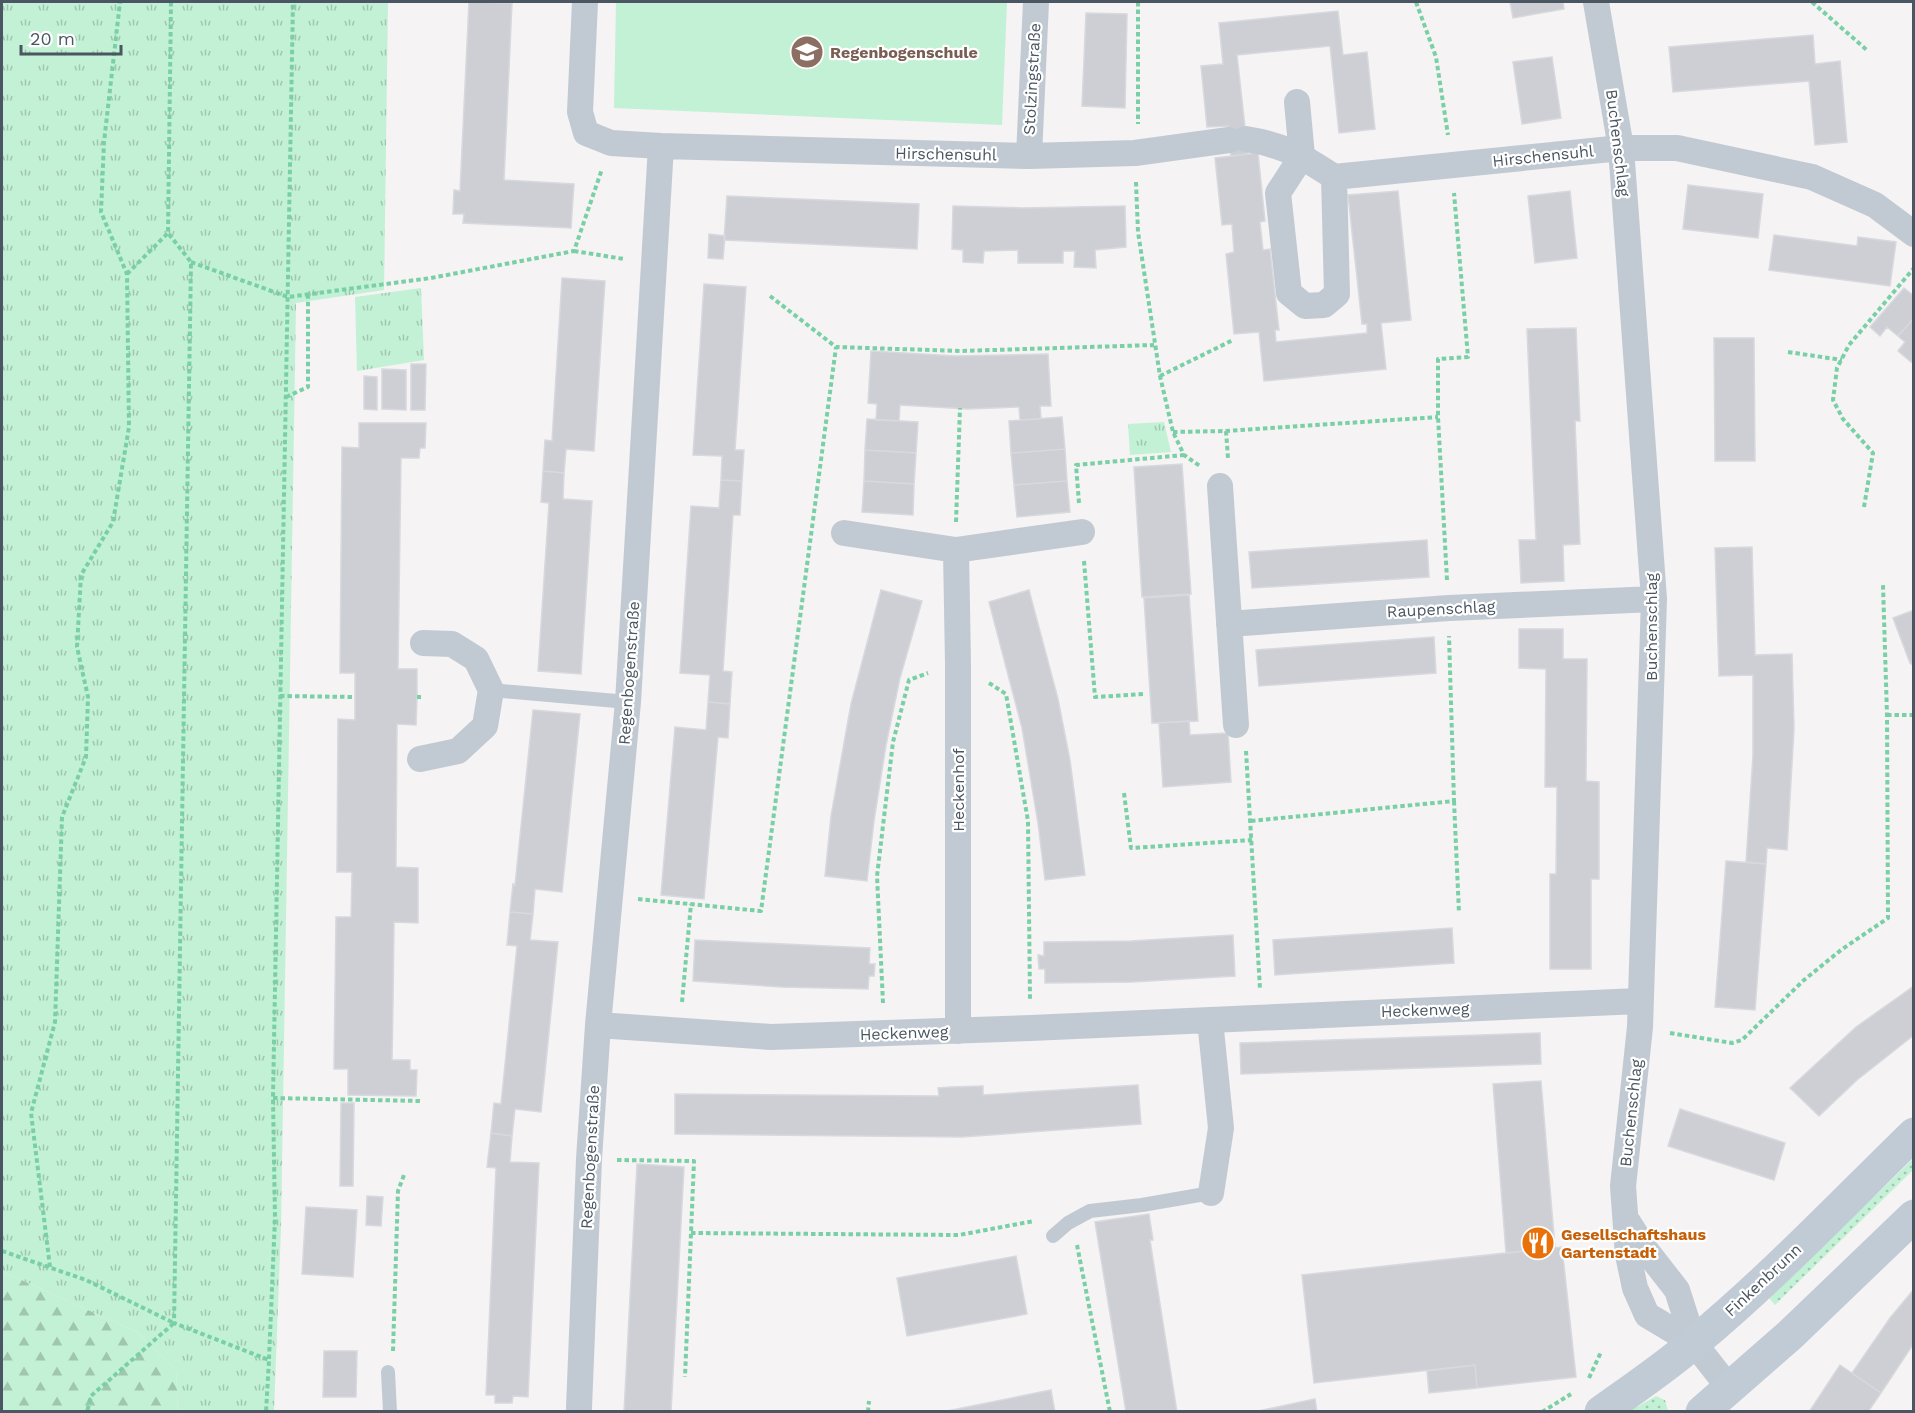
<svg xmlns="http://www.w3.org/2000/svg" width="1915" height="1413" viewBox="0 0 1915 1413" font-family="'Work Sans',sans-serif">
<defs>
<pattern id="grass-dots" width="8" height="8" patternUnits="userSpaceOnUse" patternTransform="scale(1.5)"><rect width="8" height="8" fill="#c3f1d5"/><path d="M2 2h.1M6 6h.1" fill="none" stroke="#a0c6b0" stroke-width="1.8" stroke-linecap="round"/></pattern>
<pattern id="forest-firs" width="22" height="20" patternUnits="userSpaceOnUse" patternTransform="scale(1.5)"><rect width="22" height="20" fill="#c3f1d5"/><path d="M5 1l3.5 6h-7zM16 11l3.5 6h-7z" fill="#a0c6b0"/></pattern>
<pattern id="park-tufts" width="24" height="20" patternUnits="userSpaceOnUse" patternTransform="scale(1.5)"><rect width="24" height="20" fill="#c3f1d5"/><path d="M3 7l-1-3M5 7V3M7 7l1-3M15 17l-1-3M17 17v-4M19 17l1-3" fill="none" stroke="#a0c6b0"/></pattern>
</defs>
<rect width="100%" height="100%" fill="#f5f3f3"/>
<path fill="url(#grass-dots)" d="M 1913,1159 L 1913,1170 L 1775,1305 L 1769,1298 Z
M 1656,1396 L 1665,1400 L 1668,1411 L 1630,1411 Z"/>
<path fill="url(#forest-firs)" d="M 2,1271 L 137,1332 L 176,1370 L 178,1411 L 2,1412 Z"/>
<path fill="url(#park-tufts)" d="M 2,2 L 388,2 L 384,290 L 296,303 L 281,1228 L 274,1411 L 178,1411 L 176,1370 L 137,1332 L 2,1271 Z
M 421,288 L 424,360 L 357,371 L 355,297 Z
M 1164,422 L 1171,452 L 1130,455 L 1128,424 Z"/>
<path fill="#c3f1d5" d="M 616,2 L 1007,2 L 1002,125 L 614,108 Z"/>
<path fill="#cdcfd5" stroke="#d7d9de" stroke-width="1.5" d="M 469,2 L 512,3 L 504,180 L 574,184 L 571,228 L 463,223 L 464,214 L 453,214 L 454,190 L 460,191 Z
M 1510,2 L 1563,2 L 1564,9 L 1513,18 Z
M 1338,11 L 1343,55 L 1367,52 L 1375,129 L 1339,133 L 1330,46 L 1237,55 L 1248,154 L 1231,156 L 1228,126 L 1207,127 L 1201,66 L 1223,64 L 1219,23 Z
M 1086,13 L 1127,14 L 1125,108 L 1082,106 Z
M 1813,35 L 1815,64 L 1840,61 L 1847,142 L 1815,145 L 1809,81 L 1673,92 L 1669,47 Z
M 1552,57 L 1561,118 L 1522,124 L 1513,62 Z
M 1258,153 L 1265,221 L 1260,222 L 1263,250 L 1270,249 L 1279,330 L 1275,330 L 1276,342 L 1367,333 L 1367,324 L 1362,324 L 1348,195 L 1398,191 L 1411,320 L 1381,323 L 1386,369 L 1264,381 L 1259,332 L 1234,334 L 1226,254 L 1234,252 L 1232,224 L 1222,225 L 1215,158 Z
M 1688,185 L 1763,194 L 1758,238 L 1683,229 Z
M 1570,191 L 1577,258 L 1535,263 L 1528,196 Z
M 727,196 L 919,204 L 917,249 L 724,240 Z
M 953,206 L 1023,208 L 1125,206 L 1126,247 L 1095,250 L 1096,268 L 1074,267 L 1075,251 L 1063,251 L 1063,263 L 1018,263 L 1018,250 L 984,251 L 983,263 L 963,262 L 963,250 L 952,249 Z
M 709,234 L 725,236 L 723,259 L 708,258 Z
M 1774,235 L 1857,246 L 1858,237 L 1896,242 L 1890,286 L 1769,270 Z
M 562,278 L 605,281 L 594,451 L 566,449 L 564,473 L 543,471 L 545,440 L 552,441 Z
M 704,284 L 746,287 L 735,450 L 744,450 L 742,481 L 721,480 L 722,456 L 693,455 Z
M 1904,288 L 1914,296 L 1914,318 L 1898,336 L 1887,327 L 1880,336 L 1870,327 Z
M 1914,318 L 1914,359 L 1911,362 L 1898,351 L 1905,342 L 1898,336 Z
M 1576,328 L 1580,421 L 1575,421 L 1580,544 L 1563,545 L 1564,581 L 1521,583 L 1519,540 L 1536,540 L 1527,329 Z
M 1714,338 L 1754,338 L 1755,461 L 1715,461 Z
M 871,351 L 956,356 L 1048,354 L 1051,406 L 1040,406 L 1041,419 L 1020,420 L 1019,407 L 968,409 L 900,405 L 899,421 L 876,420 L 877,404 L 868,403 Z
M 411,364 L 426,364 L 425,410 L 411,410 Z
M 382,369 L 406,370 L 406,410 L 382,409 Z
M 364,376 L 377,377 L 377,410 L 364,409 Z
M 1062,417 L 1065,449 L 1011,453 L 1009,421 Z
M 867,419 L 918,422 L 916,453 L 865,450 Z
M 359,423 L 426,423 L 425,448 L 420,448 L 419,458 L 401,458 L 398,669 L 417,669 L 417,697 L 416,725 L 397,724 L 396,867 L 418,868 L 418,923 L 394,922 L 393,1004 L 392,1060 L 410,1060 L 410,1070 L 417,1070 L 416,1096 L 348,1095 L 348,1069 L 334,1069 L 336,917 L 351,917 L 352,872 L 337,872 L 338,719 L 355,720 L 355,673 L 340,673 L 342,447 L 359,448 Z
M 1065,449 L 1067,481 L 1014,485 L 1011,453 Z
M 865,450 L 916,453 L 914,484 L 864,481 Z
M 1182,464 L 1191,594 L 1142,597 L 1134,467 Z
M 543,471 L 564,473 L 563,499 L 592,501 L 581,674 L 538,671 L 549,503 L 541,502 Z
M 721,480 L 742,481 L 740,515 L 733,515 L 723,671 L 732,672 L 730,704 L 708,702 L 710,675 L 680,673 L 691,506 L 719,508 Z
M 864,481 L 914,484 L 913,515 L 862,512 Z
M 1067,481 L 1070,512 L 1017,517 L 1014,485 Z
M 1427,540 L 1429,577 L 1252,588 L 1249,552 Z
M 1752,547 L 1755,655 L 1792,654 L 1794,729 L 1787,850 L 1767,848 L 1766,864 L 1746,862 L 1753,755 L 1753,675 L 1719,676 L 1715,548 Z
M 881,590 L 922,601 L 900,678 L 886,745 L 874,821 L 867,881 L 825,876 L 831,816 L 851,704 Z
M 1029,590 L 1058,699 L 1070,760 L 1085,875 L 1045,880 L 1038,823 L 1022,728 L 989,602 Z
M 1189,595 L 1198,721 L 1152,723 L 1144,598 Z
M 1914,610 L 1914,666 L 1910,663 L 1893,618 Z
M 1519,629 L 1563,629 L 1563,659 L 1587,659 L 1586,781 L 1599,782 L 1599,879 L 1591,879 L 1591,969 L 1550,969 L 1550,874 L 1556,874 L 1557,787 L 1545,787 L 1546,669 L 1519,668 Z
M 1434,637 L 1436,673 L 1259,686 L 1256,650 Z
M 708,702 L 730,704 L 728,738 L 718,737 L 704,899 L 661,895 L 675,727 L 706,730 Z
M 533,710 L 580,714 L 562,892 L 535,889 L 533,914 L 510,912 L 513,884 L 515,885 Z
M 1189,721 L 1190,735 L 1228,733 L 1231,782 L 1163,787 L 1159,723 Z
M 1726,861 L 1766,864 L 1755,1010 L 1715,1007 Z
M 510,912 L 533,914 L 530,940 L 558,942 L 541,1112 L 515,1109 L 512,1136 L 491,1133 L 494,1103 L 501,1104 L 517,946 L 507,945 Z
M 1452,928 L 1454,963 L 1275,975 L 1273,940 Z
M 1233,935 L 1235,976 L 1132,982 L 1045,983 L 1045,969 L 1039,969 L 1038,955 L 1044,956 L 1044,942 L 1131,941 Z
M 695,940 L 870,948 L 869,964 L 875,964 L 874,976 L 869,976 L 868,989 L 781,987 L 693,981 Z
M 1914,986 L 1914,1035 L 1857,1080 L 1819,1116 L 1790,1088 L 1856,1027 Z
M 1540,1033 L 1541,1064 L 1241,1074 L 1240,1043 Z
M 1541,1081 L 1555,1248 L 1506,1253 L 1493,1084 Z
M 1138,1085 L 1141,1124 L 962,1137 L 675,1134 L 675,1094 L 939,1096 L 938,1088 L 951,1087 L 983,1086 L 983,1095 Z
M 341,1103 L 354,1103 L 353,1186 L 340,1186 Z
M 1680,1109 L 1785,1143 L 1774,1180 L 1668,1146 Z
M 491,1133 L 512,1136 L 510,1162 L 539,1163 L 528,1397 L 513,1396 L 512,1403 L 495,1403 L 495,1395 L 486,1395 L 496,1168 L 487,1167 Z
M 637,1164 L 684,1167 L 671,1412 L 624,1412 Z
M 367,1196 L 383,1197 L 381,1226 L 366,1225 Z
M 306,1207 L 357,1210 L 353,1277 L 302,1274 Z
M 1149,1214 L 1153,1240 L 1150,1240 L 1177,1412 L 1126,1412 L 1095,1222 Z
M 1562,1247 L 1576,1377 L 1477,1388 L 1475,1365 L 1314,1383 L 1302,1275 Z
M 1016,1256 L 1027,1314 L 907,1336 L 897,1278 Z
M 1914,1289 L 1914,1343 L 1881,1393 L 1852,1373 L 1890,1318 Z
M 324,1351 L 357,1351 L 356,1397 L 323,1397 Z
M 1475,1365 L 1477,1388 L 1429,1393 L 1427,1371 Z
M 1840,1365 L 1881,1393 L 1868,1412 L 1809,1412 Z
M 1051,1390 L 1055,1412 L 942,1412 Z
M 1315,1399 L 1317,1412 L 1258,1412 L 1258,1411 Z"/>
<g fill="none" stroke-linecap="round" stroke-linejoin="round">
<path stroke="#7ad0a6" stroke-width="4" stroke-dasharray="4.5 3" stroke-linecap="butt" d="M 171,2 L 168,233 L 191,262 L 174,1323 L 269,1360 L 266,1412
M 1138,2 L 1138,124
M 1416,2 L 1436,57 L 1448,135
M 1812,2 L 1868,51
M 1136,182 L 1138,232 L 1160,376 L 1173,432 L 1184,455 L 1200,466
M 574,251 L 624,259
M 191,262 L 288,297 L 431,278 L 574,251 L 602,169
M 127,274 L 168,233
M 770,296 L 836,347 L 961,351 L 1154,345
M 1788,352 L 1842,360
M 1160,376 L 1233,340
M 286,397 L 308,387 L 308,294
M 1226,431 L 1228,458
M 1173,432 L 1226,431 L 1438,417
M 1079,503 L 1076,465 L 1184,455
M 1864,507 L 1873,453 L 1843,419 L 1833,400 L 1837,368 L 1849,345 L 1914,268
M 956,522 L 960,408
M 1084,561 L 1095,697 L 1144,694
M 1447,580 L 1438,417 L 1438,359 L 1468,357 L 1454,193
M 989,683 L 1006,694 L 1028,821 L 1030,999
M 280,696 L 355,697
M 417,697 L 421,697
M 1887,715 L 1914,715
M 1246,751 L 1260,989
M 1124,793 L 1131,848 L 1252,840
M 1454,801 L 1459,913
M 1251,821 L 1454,801 L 1449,636
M 638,899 L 761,911 L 836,347
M 682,1002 L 691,904
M 883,1003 L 877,876 L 893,742 L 909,680 L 928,673
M 1670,1033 L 1732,1043 L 1742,1040 L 1804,980 L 1841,950 L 1888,918 L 1887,715 L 1883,585
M 273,1098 L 421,1101
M 617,1160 L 694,1161 L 685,1377
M 691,1233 L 959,1235 L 1034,1221
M 1077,1245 L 1110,1412
M 2,1251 L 86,1280 L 174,1323 L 91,1396 L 87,1412
M 50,1267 L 31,1113 L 55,1022 L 62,817 L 86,757 L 88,697 L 77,647 L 81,575 L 113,522 L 129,427 L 127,274 L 101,212 L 104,142 L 120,2
M 393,1351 L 398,1191 L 404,1175
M 269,1359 L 275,1218 L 273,1098 L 293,2
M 1589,1378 L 1601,1352
M 868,1412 L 869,1401
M 1542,1412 L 1571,1394"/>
<path stroke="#c1cad2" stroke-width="14" d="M 491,690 L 628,702
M 1053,1236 L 1068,1223 L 1090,1211 L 1142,1205 L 1211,1193
M 388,1372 L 390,1412"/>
<path stroke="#c1cad2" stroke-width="26" d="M 1596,2 L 1621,148 L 1654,599 L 1640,1027 L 1623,1186 L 1628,1255 L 1635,1288 L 1647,1315 L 1694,1343
M 1297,102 L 1302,156 L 1278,193 L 1289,293 L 1305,306 L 1324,305 L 1337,294 L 1334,177
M 1246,139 C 1284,145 1302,156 1334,177 L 1621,148 L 1677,148 L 1812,177 L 1875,205 L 1914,234
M 661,146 L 1029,156 L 1135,153 L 1229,140
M 1029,156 L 1036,2
M 1220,486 L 1236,725
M 844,533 L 956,550 L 1082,532
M 956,550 L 958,664 L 958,1031
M 1229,624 L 1449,608 L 1654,599
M 420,759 L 458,751 L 485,726 L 491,690 L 476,659 L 452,644 L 423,643
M 1210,1020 L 1221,1128 L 1211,1193
M 598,1025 L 771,1037 L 1031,1028 L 1639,1001
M 1628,1222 L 1645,1249 L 1677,1290 L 1694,1343 L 1730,1389
M 579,1408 L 589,1159 L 598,1025 L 628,702 L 661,146 L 611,143 L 586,133 L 580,112 L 585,2"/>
<path stroke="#c1cbd6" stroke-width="33" d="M 1601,1412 C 1633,1389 1666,1367 1696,1341 C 1773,1277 1842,1204 1914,1134
M 1702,1412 L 1790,1335 L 1914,1216"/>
</g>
<defs>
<symbol id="school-disc" viewBox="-11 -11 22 22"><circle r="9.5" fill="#8d6e63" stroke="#fff"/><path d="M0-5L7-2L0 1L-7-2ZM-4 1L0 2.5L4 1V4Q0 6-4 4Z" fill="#fff"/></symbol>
<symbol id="restaurant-disc" viewBox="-11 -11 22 22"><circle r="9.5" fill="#e8710a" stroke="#fff"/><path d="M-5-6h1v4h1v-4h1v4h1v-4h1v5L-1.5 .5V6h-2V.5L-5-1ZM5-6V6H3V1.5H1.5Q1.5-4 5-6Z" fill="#fff"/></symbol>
</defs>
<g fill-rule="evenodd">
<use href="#school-disc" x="788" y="33" width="38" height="38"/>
<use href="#restaurant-disc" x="1519" y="1224" width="38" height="38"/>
</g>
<g text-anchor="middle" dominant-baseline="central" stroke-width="4.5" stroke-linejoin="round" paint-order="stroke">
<g font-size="16" font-weight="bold" fill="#785e54" stroke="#fff" text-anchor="start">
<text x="830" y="52">Regenbogenschule</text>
</g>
<g font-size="16" fill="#4a5661" stroke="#fff">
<text transform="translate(1032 79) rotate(-87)">Stolzingstraße</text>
<text transform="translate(1618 143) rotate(83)">Buchenschlag</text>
<text transform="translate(946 154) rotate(1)">Hirschensuhl</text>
<text transform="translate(1543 156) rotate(-6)">Hirschensuhl</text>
<text transform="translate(1441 609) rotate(-3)">Raupenschlag</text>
<text transform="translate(1651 627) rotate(-90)">Buchenschlag</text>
<text transform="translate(629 673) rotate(-86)">Regenbogenstraße</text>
<text transform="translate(958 790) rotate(-90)">Heckenhof</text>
<text transform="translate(1425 1010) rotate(-2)">Heckenweg</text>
<text transform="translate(904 1033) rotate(-2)">Heckenweg</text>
<text transform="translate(1631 1113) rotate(-84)">Buchenschlag</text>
<text transform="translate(590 1157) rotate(-87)">Regenbogenstraße</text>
<text transform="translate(1763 1280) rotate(-43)">Finkenbrunn</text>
</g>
<g font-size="16" font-weight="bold" fill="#c56008" stroke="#fff" text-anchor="start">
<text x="1561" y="1234">Gesellschaftshaus<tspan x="1561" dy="18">Gartenstadt</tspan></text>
</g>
</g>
<rect width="1915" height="1413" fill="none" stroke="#4a5661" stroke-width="6"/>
<path d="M21 45v9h100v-9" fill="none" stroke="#4a5661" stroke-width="3"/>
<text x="30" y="45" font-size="18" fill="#4a5661" stroke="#ffffff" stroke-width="4.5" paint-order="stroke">20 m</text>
</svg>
